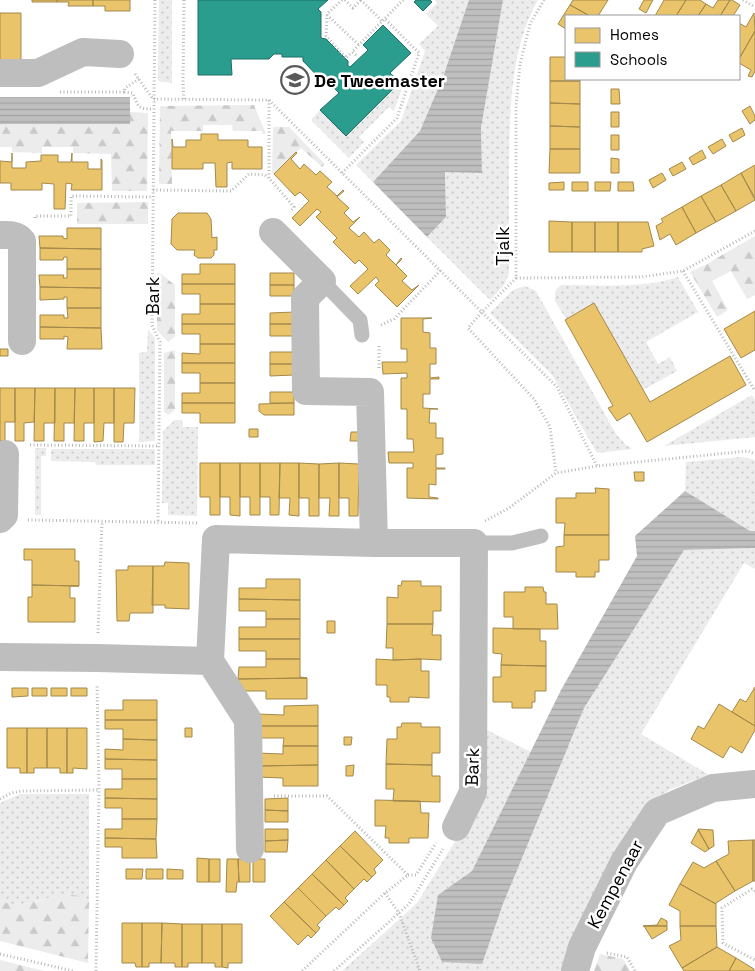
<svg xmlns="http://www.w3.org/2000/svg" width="755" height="971" viewBox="0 0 755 971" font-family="'Space Grotesk',sans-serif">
<defs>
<pattern id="grass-dots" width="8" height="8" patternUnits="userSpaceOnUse" patternTransform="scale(1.25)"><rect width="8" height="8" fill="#ececec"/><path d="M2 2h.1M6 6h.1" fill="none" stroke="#c9c9c9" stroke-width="1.8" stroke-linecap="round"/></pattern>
<pattern id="forest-firs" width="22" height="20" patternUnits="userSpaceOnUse" patternTransform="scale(1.25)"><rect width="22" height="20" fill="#ececec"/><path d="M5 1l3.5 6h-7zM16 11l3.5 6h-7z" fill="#c9c9c9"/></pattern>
<pattern id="water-rules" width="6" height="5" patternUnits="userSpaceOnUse" patternTransform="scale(1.25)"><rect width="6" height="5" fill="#bfbfbf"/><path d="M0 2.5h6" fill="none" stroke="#a2a2a2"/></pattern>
</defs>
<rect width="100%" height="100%" fill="#fff"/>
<path fill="url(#grass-dots)" d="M 159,0 L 172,0 L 172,83 L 158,81 Z
M 435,0 L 469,0 L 443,77 L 420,131 L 373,182 L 356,165 L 401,121 L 425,51 L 419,44 L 438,26 L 426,14 L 437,3 Z
M 503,0 L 538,0 C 509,51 510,113 509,170 C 509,205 509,239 509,273 L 505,284 L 490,300 L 427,237 L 446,217 L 445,171 L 482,173 L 481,128 Z
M 400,82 L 403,86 L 394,111 L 389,107 L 359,137 L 364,142 L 349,158 L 311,120 L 320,110 L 346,135 Z
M 678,277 L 698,312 L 646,342 L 658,364 L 670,357 L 677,371 L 643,390 L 594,304 L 566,319 L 555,301 L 555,291 L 561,285 C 600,285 641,289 678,277 Z
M 525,286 L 536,291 L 616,434 L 625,444 L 632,449 L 597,453 L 552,375 L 490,313 L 513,290 Z
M 148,329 L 155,338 L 155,441 L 139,442 L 139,353 L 147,352 Z
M 752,395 L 755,400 L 755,437 L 664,446 Z
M 175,420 L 182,420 L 183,427 L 198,427 L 197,516 L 168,515 L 168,503 L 162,503 L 163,431 Z
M 35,448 L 46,448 L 46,456 L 41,456 L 41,515 L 35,515 Z
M 51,449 L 155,449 L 155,465 L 96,465 L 95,462 L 51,461 Z
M 742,457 L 755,460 L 755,531 L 750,531 L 685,491 L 686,462 Z
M 755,548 L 755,569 L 744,563 L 641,734 L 709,775 L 671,789 L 652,801 L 563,971 L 342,971 L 417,903 L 483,796 L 483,728 L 531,752 L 472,871 L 438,895 L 482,963 L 503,904 L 583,708 L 684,550 Z
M 20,794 L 89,794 L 89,902 C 85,900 82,897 78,896 C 55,890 19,914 0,900 L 0,803 Z"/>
<path fill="url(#forest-firs)" d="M 254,105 L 266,134 L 262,134 L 262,131 L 233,131 L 232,125 L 203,125 L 203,131 L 171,131 L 172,184 L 159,184 L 160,106 Z
M 130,112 L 148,113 L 147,191 L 112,191 L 111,154 L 73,153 L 73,147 L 42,147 L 42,153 L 12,152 L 12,147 L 0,147 L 0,124 L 130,124 Z
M 273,127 L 289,127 L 325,164 L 322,167 L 301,148 L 274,174 L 272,173 Z
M 148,202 L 148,224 L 77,224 L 77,203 Z
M 755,236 L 755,295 L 747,299 L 731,271 L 712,281 L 728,310 L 717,317 L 690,272 L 705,265 Z
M 157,273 L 160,273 L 175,285 L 175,337 L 168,342 L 157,330 Z
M 175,350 L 175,409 L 169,415 L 164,412 L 164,353 Z
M 65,894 L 80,896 L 89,902 L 88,963 L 0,941 L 0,900 C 15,911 48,898 65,894 Z
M 600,954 L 623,959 L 630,971 L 594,971 Z
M 0,960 L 44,971 L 0,971 Z"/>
<path fill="url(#water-rules)" d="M 469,0 L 503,0 L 481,128 L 482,173 L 445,172 L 446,217 L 427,237 L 373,182 L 420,131 L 443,77 Z
M 0,97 L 130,97 L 130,124 L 0,124 Z
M 685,491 L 750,531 L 755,531 L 755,548 L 684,550 L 584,708 L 503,904 L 482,964 L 442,962 L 431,938 L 438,895 L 472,871 L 561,690 L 637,556 L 635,536 Z"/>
<path fill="#e9c46a" stroke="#a3894a" d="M 32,0 L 57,0 L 57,2 L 32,2 Z
M 57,0 L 93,0 L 93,6 L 68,6 L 69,2 L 57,2 Z
M 93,0 L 130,0 L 130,11 L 105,11 L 105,6 L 93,6 Z
M 573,0 L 608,0 L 598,16 L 590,16 L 570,5 Z
M 644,0 L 653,0 L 646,13 L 639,9 Z
M 664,0 L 686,0 L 676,16 L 655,16 Z
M 686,0 L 700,0 L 706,4 L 698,16 L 676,16 Z
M 718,0 L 730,0 L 720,16 L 698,16 L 706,4 L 713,8 Z
M 730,0 L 732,0 L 740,5 L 733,16 L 720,16 Z
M 570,5 L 590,16 L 566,16 L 566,29 L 558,24 Z
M 0,13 L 21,13 L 21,60 L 0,60 Z
M 754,13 L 755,31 L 739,59 L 739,23 L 746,27 Z
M 755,31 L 755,71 L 752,77 L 748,76 L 751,70 L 739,63 L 739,59 Z
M 550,57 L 566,57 L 566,79 L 580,79 L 580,81 L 550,81 Z
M 550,81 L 580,81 L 580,104 L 550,103 Z
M 611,89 L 619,89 L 620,104 L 611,104 Z
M 550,103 L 580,104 L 580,127 L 550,126 Z
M 750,106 L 755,116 L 755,120 L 750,124 L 742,111 Z
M 611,112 L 619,112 L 619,127 L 611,127 Z
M 550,126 L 580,127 L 580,149 L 550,149 Z
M 742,128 L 745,135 L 733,142 L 729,135 Z
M 201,134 L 218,134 L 218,140 L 248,140 L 248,147 L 262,147 L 262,169 L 232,169 L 232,162 L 227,163 L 227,187 L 216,187 L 215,163 L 203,163 L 203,169 L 172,169 L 172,139 L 173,147 L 186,147 L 186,140 L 201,140 Z
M 611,135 L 619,135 L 619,150 L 611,150 Z
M 722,139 L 726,146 L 713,154 L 708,147 Z
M 550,149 L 580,149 L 580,173 L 549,173 Z
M 702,150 L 706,158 L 693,165 L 689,158 Z
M 296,152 L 297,153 L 291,159 L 300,169 L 304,164 L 316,175 L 320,171 L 332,182 L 327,187 L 337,196 L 343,190 L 344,191 L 337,197 L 349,208 L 344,213 L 353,222 L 360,217 L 349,228 L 359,237 L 364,232 L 374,243 L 379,239 L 390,250 L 386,255 L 396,265 L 401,258 L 402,259 L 396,265 L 407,276 L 402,281 L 412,290 L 419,285 L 397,307 L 375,285 L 379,281 L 376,277 L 358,294 L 350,286 L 368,269 L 359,260 L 355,264 L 333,242 L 337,238 L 316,217 L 321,212 L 317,209 L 300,226 L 292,218 L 309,201 L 300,192 L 295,196 L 274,174 Z
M 12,153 L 12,168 L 26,168 L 26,162 L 41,161 L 41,155 L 58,155 L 58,162 L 71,162 L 72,153 L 72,162 L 88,162 L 88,169 L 101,169 L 101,159 L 102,160 L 102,190 L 71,190 L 72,184 L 66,183 L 65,209 L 54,209 L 54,184 L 42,183 L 42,190 L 11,190 L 11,183 L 0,183 L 0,161 L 12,162 Z
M 611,158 L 619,159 L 619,173 L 611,173 Z
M 682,162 L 686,169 L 673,176 L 669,169 Z
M 755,165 L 755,198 L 741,173 Z
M 662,173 L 666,180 L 653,188 L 649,180 Z
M 741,173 L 755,200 L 736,211 L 721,185 Z
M 564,182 L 564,190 L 549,190 L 549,183 Z
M 572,182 L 588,182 L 588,191 L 572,191 Z
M 595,182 L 611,182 L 610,191 L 595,191 Z
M 618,182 L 633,182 L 634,191 L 618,191 Z
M 721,185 L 736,211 L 716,222 L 701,196 Z
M 701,196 L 716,222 L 696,233 L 682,207 Z
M 682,207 L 696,233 L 676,245 L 670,234 L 660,240 L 656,226 L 663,222 L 661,219 Z
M 178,213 L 207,213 L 211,219 L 212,238 L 217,237 L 217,250 L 214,250 L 214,255 L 211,258 L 198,258 L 194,255 L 195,250 L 177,250 L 171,244 L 172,219 Z
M 549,221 L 572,222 L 572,252 L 549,252 Z
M 572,222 L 595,222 L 595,252 L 572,252 Z
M 595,222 L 618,222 L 618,252 L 595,252 Z
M 618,222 L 648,222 L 654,246 L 642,249 L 642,252 L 618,252 Z
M 67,228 L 101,228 L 101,249 L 40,248 L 39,236 L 63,236 L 63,238 L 67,239 Z
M 40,248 L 101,249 L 101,269 L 67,269 L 67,257 L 64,257 L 63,260 L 40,260 Z
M 200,264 L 235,264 L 235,284 L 182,284 L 182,274 L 200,274 Z
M 67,269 L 101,269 L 101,288 L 40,287 L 39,275 L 64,275 L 63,278 L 67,278 Z
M 270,273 L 294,273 L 294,285 L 270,285 Z
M 182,284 L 235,284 L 235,304 L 200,304 L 200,294 L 182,294 Z
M 270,285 L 294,285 L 294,296 L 270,296 Z
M 40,287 L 101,288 L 101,308 L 67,308 L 67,297 L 64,297 L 64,299 L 40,300 Z
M 594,303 L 650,402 L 730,356 L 746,385 L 647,442 L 630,413 L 617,421 L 608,408 L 613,406 L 565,320 Z
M 200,304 L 235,304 L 235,324 L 182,324 L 182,314 L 200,314 Z
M 67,308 L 101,308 L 101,328 L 40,327 L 40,315 L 64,315 L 64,318 L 68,318 Z
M 755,311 L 755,350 L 741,358 L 724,329 Z
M 294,312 L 294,324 L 270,324 L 270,313 Z
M 401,318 L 432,318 L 423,319 L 423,332 L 430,333 L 430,348 L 436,348 L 436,364 L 430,364 L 430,378 L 439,377 L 439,379 L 430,379 L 430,394 L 423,394 L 423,408 L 438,409 L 430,409 L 429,423 L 436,423 L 436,438 L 443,438 L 443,454 L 436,455 L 436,468 L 445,468 L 445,469 L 436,469 L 436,485 L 429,484 L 429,497 L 438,498 L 438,499 L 407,498 L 407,468 L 413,468 L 413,463 L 389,463 L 388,452 L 414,452 L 413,439 L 407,439 L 407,409 L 401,409 L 401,378 L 407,378 L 407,373 L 383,374 L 382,362 L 407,362 L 407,349 L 401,349 Z
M 182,324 L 235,324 L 235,344 L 200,344 L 200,334 L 182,334 Z
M 270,324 L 294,324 L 294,336 L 270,336 Z
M 40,327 L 101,328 L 102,349 L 67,349 L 68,337 L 64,336 L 64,339 L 40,339 Z
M 200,344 L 235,344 L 235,363 L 182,363 L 182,353 L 200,354 Z
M 0,349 L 8,349 L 8,356 L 0,356 Z
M 270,352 L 294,352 L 294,364 L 270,364 Z
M 182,363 L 235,363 L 235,383 L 200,383 L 200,373 L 182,373 Z
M 270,364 L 294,364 L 294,375 L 270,376 Z
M 200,383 L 235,383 L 235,403 L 182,403 L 182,393 L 200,393 Z
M 0,388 L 15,388 L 15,422 L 5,422 L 5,441 L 0,441 Z
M 15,388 L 35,388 L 34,422 L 24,423 L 24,441 L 15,441 Z
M 35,388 L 55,388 L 55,423 L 44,423 L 44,441 L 34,441 Z
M 55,388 L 75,388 L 74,423 L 64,423 L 64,441 L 54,441 Z
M 75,388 L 94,388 L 94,423 L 84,423 L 84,441 L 74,441 Z
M 94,388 L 114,388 L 114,423 L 104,423 L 103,441 L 94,442 Z
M 114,388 L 135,388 L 134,423 L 124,423 L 123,442 L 114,442 Z
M 270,392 L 294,392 L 294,403 L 270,403 Z
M 182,403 L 235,403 L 235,423 L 200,423 L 200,413 L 182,413 Z
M 294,403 L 294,415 L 264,415 L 259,411 L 259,404 Z
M 249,429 L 258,429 L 258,437 L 249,437 Z
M 351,432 L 360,432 L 360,441 L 350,441 Z
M 200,463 L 220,463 L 220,515 L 210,515 L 210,497 L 200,497 Z
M 220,463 L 240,463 L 240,516 L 230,515 L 230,497 L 220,497 Z
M 240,463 L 260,463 L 260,515 L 250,515 L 250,497 L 240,497 Z
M 260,463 L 280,463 L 279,515 L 270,515 L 270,497 L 260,497 Z
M 280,463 L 299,463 L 299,516 L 289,515 L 290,498 L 279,498 Z
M 299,463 L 319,464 L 319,516 L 309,516 L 309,498 L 299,498 Z
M 339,463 L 359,464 L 358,516 L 349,516 L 349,498 L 339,498 Z
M 339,463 L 339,516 L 329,516 L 330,498 L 319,498 L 319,464 Z
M 634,472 L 644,472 L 644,481 L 635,481 Z
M 595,488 L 609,489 L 609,535 L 564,535 L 565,523 L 556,523 L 556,498 L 576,498 L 576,493 L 596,493 Z
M 564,535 L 609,535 L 609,560 L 599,560 L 599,572 L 595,572 L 595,577 L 576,577 L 576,572 L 556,572 L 556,547 L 564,546 Z
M 24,549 L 75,549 L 75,561 L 79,561 L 79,586 L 32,585 L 32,560 L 24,560 Z
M 165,562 L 189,563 L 189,609 L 165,608 L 165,605 L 152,605 L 153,566 L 164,566 Z
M 128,566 L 153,566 L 153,613 L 130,613 L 129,621 L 117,621 L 116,570 L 128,570 Z
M 266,579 L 300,579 L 300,600 L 239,599 L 239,588 L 266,588 Z
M 402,581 L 421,581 L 421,586 L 441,586 L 441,611 L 433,611 L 433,624 L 387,624 L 387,597 L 398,598 L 398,585 L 401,586 Z
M 32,585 L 79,586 L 70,586 L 70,598 L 75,598 L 75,622 L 28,622 L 28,597 L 32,597 Z
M 525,587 L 543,587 L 544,592 L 546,592 L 546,604 L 557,604 L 558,629 L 513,629 L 513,617 L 504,617 L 504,592 L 525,592 Z
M 239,599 L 300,600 L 300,619 L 266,619 L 266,611 L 239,611 Z
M 266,619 L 300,619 L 300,639 L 239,639 L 239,627 L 266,627 Z
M 327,621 L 335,621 L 335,633 L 327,633 Z
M 387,624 L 433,624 L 432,635 L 441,635 L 441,660 L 421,659 L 393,660 L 393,648 L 386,648 Z
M 493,628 L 540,629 L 540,641 L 546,641 L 546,666 L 501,665 L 502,654 L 493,653 Z
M 239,639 L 300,639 L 300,659 L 266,659 L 266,651 L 239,651 Z
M 266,659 L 300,659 L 300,677 L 307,678 L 238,679 L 239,667 L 266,667 Z
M 376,659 L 393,660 L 421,659 L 421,671 L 429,671 L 429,698 L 409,697 L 409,702 L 390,702 L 390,697 L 387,697 L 387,685 L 376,685 Z
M 501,665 L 546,666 L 546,691 L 535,691 L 535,702 L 532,702 L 532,708 L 512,708 L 512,702 L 493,702 L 493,677 L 501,677 Z
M 307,678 L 307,699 L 266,699 L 266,691 L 238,691 L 238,679 Z
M 755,687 L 755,726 L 732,712 L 740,699 L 746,702 Z
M 12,688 L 28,688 L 28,696 L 12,697 Z
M 32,688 L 47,688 L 47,696 L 32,696 Z
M 51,688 L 67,688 L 67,696 L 51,696 Z
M 71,688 L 87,688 L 87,696 L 71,696 Z
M 123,700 L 157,700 L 157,720 L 105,720 L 105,710 L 123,710 Z
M 719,704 L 755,726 L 755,730 L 742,753 L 730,746 L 723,758 L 691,739 L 698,726 L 704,729 Z
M 318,705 L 318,726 L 257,726 L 257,714 L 284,715 L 284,706 Z
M 105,720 L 157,720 L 157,740 L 123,739 L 123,729 L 105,729 Z
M 402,723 L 421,723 L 421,727 L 440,727 L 440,753 L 432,753 L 432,765 L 386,764 L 387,739 L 397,739 L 397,727 L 401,727 Z
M 257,726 L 318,726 L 318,746 L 283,746 L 284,738 L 257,738 Z
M 7,728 L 27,728 L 27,773 L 20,773 L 20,768 L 7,768 Z
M 27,728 L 47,728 L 47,768 L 34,768 L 34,773 L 27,773 Z
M 47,728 L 67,728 L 67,773 L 60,773 L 60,768 L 47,768 Z
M 67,728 L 87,728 L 87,769 L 73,768 L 73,773 L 67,773 Z
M 185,728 L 192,728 L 192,737 L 185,737 Z
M 344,737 L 352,737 L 351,745 L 344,745 Z
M 123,739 L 157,740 L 157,760 L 105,759 L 105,749 L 123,750 Z
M 283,746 L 318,746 L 318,765 L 257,766 L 257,753 L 283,754 Z
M 105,759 L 157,760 L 157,779 L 122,779 L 122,769 L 105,769 Z
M 386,764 L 432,765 L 432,776 L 440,776 L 440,802 L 393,801 L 394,789 L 386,789 Z
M 318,765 L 318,786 L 283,786 L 283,778 L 257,777 L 257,766 Z
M 354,765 L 353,776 L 346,776 L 346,766 Z
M 122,779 L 157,779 L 157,799 L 105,798 L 105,789 L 122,789 Z
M 105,798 L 157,799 L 157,819 L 122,819 L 122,808 L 105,808 Z
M 288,798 L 288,811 L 265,810 L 265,799 Z
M 375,800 L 420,801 L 421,813 L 429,813 L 428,838 L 409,838 L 409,843 L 389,843 L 389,838 L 385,838 L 386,826 L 375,826 Z
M 265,810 L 288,811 L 288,822 L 265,822 Z
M 122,819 L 157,819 L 156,839 L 105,838 L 105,829 L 122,829 Z
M 265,829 L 288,829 L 288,840 L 265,841 Z
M 698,829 L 713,830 L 714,846 L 709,849 Z
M 698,830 L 709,849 L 705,852 L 691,843 Z
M 355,831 L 383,860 L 374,869 L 376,873 L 372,877 L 340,846 Z
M 105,838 L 156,839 L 157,858 L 122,858 L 122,847 L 105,847 Z
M 288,840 L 287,852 L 265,852 L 265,841 Z
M 753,840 L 753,881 L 735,891 L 716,861 L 729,854 L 728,841 Z
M 753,840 L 755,840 L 755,881 L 753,881 Z
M 340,846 L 372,877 L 367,882 L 364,879 L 354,889 L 326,860 Z
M 197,858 L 209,859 L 209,882 L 197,882 Z
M 209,859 L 220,859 L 220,882 L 209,882 Z
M 227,859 L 238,859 L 239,882 L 237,882 L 236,892 L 226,892 Z
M 238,859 L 250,859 L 250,882 L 239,882 Z
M 253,859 L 265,859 L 265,882 L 253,882 Z
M 326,860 L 354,889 L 345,898 L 348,901 L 344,905 L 312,874 Z
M 716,861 L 735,891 L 716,903 L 716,904 L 680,884 L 693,862 L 704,868 Z
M 126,869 L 143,869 L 142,879 L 126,879 Z
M 146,869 L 163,869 L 163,879 L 146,879 Z
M 167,869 L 183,870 L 183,879 L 167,879 Z
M 312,874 L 344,905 L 339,910 L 336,907 L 326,916 L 298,888 Z
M 680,884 L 716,904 L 716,926 L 680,926 L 680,911 L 669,905 Z
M 298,888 L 326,916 L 317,925 L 320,928 L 316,933 L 284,902 Z
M 284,902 L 316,933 L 311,938 L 308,935 L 298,945 L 270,916 Z
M 661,918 L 667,921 L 667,926 L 643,926 L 657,925 Z
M 122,923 L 142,923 L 142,967 L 136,967 L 135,963 L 122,963 Z
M 142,923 L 162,923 L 161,963 L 149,963 L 149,967 L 142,967 Z
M 162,923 L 182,924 L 182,967 L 175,967 L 175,963 L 161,963 Z
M 182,924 L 202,924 L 202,963 L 188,963 L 188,967 L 182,967 Z
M 202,924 L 222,924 L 222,967 L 215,967 L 215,963 L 202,963 Z
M 222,924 L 242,924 L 242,963 L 228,963 L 228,968 L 222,967 Z
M 644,926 L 667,926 L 667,930 L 652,939 Z
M 680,926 L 716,926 L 717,947 L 682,968 L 669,946 L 681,940 Z
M 717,947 L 736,958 L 729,971 L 684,971 L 682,968 Z
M 736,958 L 754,969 L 754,971 L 729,971 Z"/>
<path fill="#2a9d8f" stroke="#1d6e64" d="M 198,0 L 328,0 L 318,9 L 321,12 L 321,38 L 326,39 L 348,61 L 348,66 L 350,67 L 368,50 L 363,45 L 383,25 L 411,53 L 390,73 L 400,82 L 346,136 L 320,110 L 339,93 L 330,84 L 325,84 L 303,61 L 303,57 L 282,57 L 282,54 L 274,54 L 269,59 L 231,59 L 232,75 L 198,75 Z
M 416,0 L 430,0 L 432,2 L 423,11 L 414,2 Z"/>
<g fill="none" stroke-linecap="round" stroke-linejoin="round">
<path stroke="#b9b9b9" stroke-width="3" stroke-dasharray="1 2.5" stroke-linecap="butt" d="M 155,0 L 152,325 L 160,342 L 158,522
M 184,0 L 183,83 L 184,99
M 342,0 L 327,14 L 326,36 L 346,58 L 352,52
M 345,0 L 353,8 L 361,0
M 361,0 L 382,21
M 544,0 L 530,24 L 520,64 L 516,106 L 516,278 L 641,277 L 683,271 L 755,231
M 743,0 L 755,7
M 327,15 L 359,45
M 356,55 L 352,52 L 403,0
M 135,74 L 153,99 L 269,100 L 557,387 L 597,466
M 139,79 L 125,88 L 124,92 L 133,93 C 138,107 138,109 153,109
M 60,92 L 124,92
M 269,100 L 269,178 L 294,207 L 290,212
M 342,173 L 397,118 L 419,53 L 385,19
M 153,190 L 231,191 L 249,174 L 265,175 L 268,178
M 35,218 L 35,216 L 71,216 L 71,196 L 153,197
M 683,271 L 755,391
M 516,278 L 482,312 L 468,328 L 534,399 L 550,427 L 556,473
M 381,325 L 394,319 L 441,270
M 379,368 L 379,344
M 30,445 L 159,446
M 28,520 L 197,523
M 485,521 L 509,508 L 556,473 L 597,466 L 748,451 L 755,454
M 98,633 L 102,521
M 274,796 L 327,796 L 408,875 L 385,893 L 302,971
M 0,799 L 11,793 L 22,791 L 99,790
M 408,875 L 416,875 L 436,843
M 755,891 L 752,889 L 722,908 L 723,943 L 755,960
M 385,893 L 399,913 L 420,971
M 607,953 L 627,957 L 635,971
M 0,954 L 73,971
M 96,971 L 99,790 L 97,684
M 334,971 L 409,904 L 443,849"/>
<path stroke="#bebebe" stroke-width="15" d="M 322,281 L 360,320 L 362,335
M 474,543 L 512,543 L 541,536"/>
<path stroke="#bebebe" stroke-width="28" d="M 0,73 L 38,73 L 83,52 L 120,54
M 273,232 L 322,281 L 305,298 L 306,391 L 370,392 L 374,543
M 0,235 C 9,235 16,234 22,241 L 22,341
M 0,519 L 4,515 L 5,454
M 0,657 L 97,658 L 210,661
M 250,849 L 248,720 L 210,661 L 216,539 L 374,543 L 474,543 L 473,792 L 456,827
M 575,971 L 582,947 L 624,862 L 657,812 L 713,788 L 755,784"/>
</g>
<defs>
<symbol id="school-ring" viewBox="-11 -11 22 22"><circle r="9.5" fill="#fff" stroke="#595959" stroke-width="1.5"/><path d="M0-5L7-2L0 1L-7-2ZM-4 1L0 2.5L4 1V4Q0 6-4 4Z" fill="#595959"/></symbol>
</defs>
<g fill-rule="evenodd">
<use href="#school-ring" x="279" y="64" width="32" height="32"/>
</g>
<g text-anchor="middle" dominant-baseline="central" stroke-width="5" stroke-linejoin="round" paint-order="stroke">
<g font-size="18" font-weight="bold" fill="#000" stroke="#fff" text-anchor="start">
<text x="314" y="80">De Tweemaster</text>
</g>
<g font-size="18" fill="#000" stroke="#fff">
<text transform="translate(502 246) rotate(-90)">Tjalk</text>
<text transform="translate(152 296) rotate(-90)">Bark</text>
<text transform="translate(472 767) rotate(-88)">Bark</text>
<text transform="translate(615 884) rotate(-62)">Kempenaar</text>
</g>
</g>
<rect x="565" y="15" width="175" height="65" fill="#ffffff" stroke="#999999"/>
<rect x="575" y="28" width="25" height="15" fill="#e9c46a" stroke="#999999"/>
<text x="610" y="40" font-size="15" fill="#000000">Homes</text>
<rect x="575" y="52" width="25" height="15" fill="#2a9d8f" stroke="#999999"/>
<text x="610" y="65" font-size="15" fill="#000000">Schools</text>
</svg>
